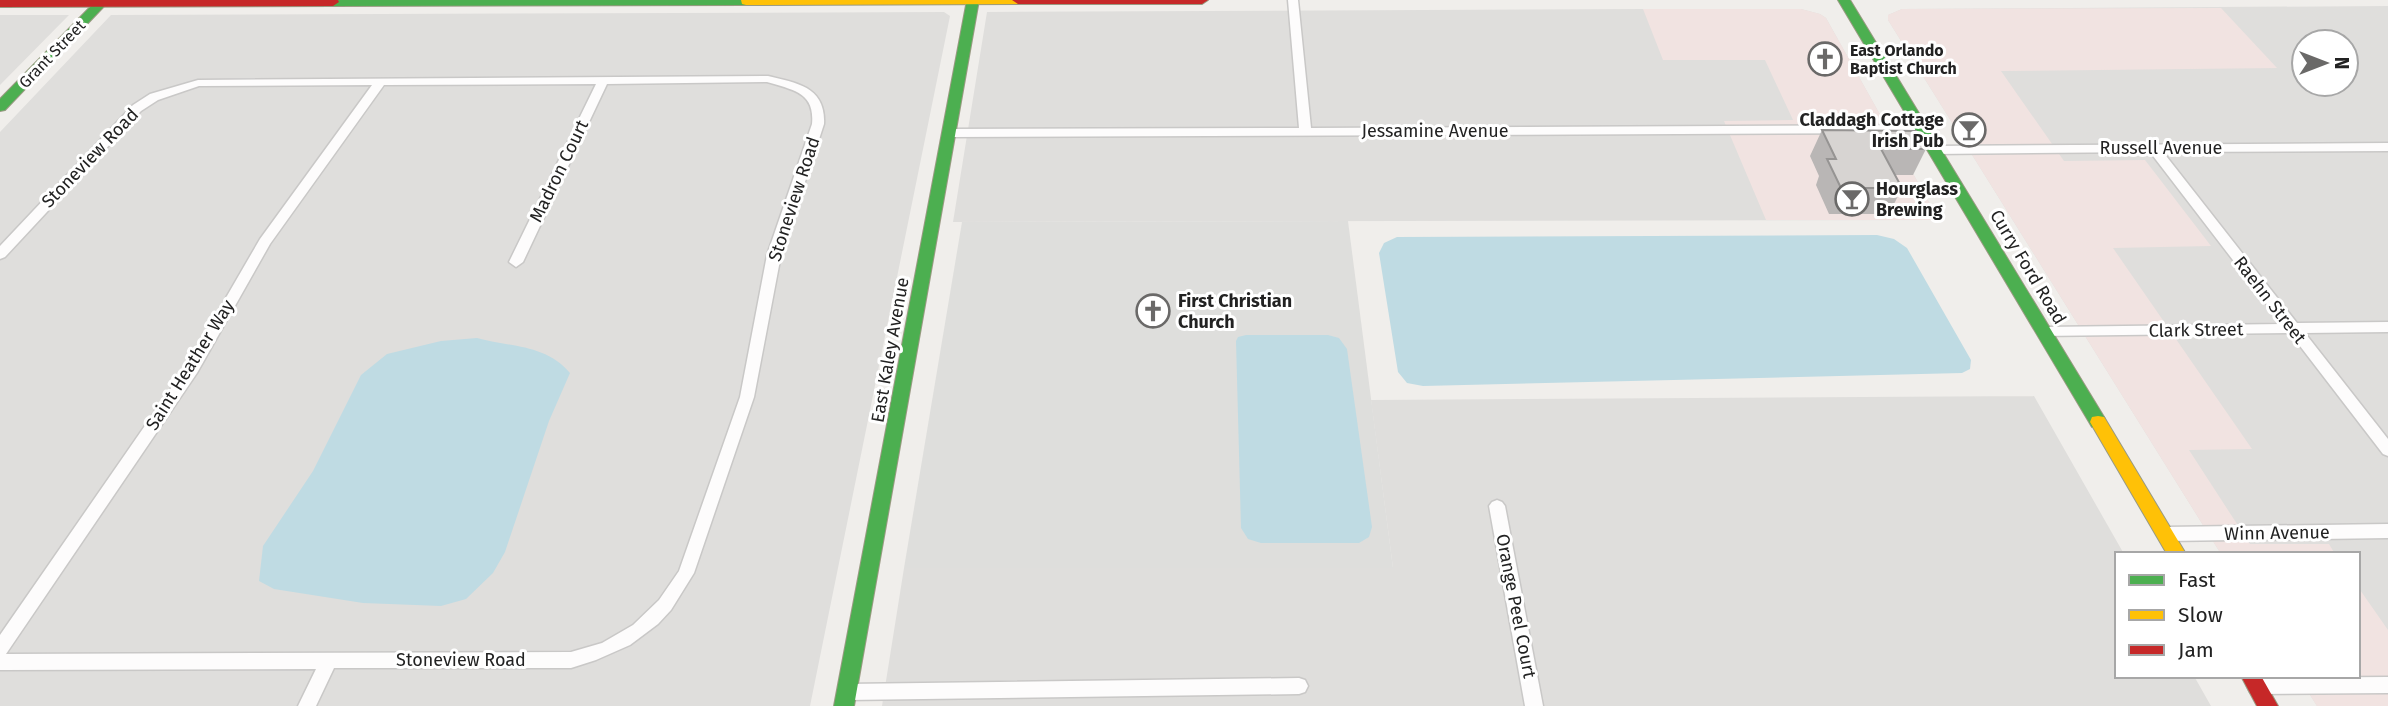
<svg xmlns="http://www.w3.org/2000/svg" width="2388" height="706" viewBox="0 0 2388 706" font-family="'Fira Sans',sans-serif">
<rect width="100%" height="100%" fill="#f0eeeb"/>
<path fill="#dfdedc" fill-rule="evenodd" d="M 2388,6 L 2388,706 L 2317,706 L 2298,676 L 2358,676 L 2358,554 L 2221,554 L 1888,20 L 1888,15 L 1902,9 ZM 2304,42 L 2346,42 L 2346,84 L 2304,84 Z
M 1643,9 L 1801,9 L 1820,14 L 1826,18 L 1939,220 L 953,222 L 987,12 Z
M 944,12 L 950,16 L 810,706 L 0,706 L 0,132 L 111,15 Z
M 0,15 L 69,15 L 0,85 Z
M 2034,396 L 2124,554 L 2117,554 L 2117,676 L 2194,676 L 2211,706 L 882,706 L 904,568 L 1393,568 L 1371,400 Z"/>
<path fill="#f1e3e1" d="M 2221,8 L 2277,68 L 2001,71 L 2064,161 L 2145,160 L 2211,246 L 2113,248 L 2252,449 L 2189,450 L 2250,544 L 2329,544 L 2335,554 L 2221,554 L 1888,20 L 1888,15 L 1902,9 Z
M 1643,9 L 1801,9 L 1820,14 L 1826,18 L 1939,220 L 1766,220 L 1724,121 L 1793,120 L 1765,60 L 1663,60 Z
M 2358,587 L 2388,630 L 2388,706 L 2317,706 L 2298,676 L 2358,676 Z"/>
<path fill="#dededc" d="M 1348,221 L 1393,568 L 904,568 L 962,222 Z"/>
<path fill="#bfdbe3" d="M 1877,235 L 1894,239 L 1907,248 L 1971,360 L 1970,369 L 1962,373 L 1423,386 L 1407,383 L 1398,372 L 1379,253 L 1384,243 L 1397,237 Z
M 1246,335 L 1328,335 L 1339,338 L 1347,349 L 1372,527 L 1369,537 L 1359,543 L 1261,543 L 1248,539 L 1241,528 L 1236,341 L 1238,337 Z
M 477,338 C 509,347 546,344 570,373 L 549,421 L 505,552 L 493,573 L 466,599 L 441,606 L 363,603 L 274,589 L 259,581 L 263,546 L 313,471 L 361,375 L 387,354 L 441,341 Z"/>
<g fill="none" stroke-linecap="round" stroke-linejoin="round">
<defs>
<path id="street" d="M 1288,0 L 1298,0 L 1311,128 L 1922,125 L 1928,129 L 1922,133 L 949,137 L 943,133 L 949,129 L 1299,128 Z
M 768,76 C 797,83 826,87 824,124 L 781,255 L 754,397 L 694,573 L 671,610 L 658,624 L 630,645 L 596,660 L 571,668 L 334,668 L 316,706 L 298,706 L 316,669 L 0,670 L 0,635 L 187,365 L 260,239 L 372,85 L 199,86 L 158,100 L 141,111 L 5,257 L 0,259 L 0,246 L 133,105 L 150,94 L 198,80 ZM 767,82 C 793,90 815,92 812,124 L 767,255 L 740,397 L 679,571 L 659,600 L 633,625 L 602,643 L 571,652 L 6,654 L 197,373 L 270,244 L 384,85 L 596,84 L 509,262 L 516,267 L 523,262 L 607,84 Z
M 2388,143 L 2388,151 L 2163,152 L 2297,323 L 2388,322 L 2388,332 L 2305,333 L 2388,439 L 2388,456 L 2383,454 L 2290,333 L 2040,336 L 2038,332 L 2045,327 L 2282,324 L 2150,152 L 1934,154 L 1928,150 L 1934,146 Z
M 1497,500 L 1502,502 L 1505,506 L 1543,706 L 1525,706 L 1489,506 L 1492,502 Z
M 2388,524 L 2388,538 L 2166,541 L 2160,539 L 2158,534 L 2160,529 L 2166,527 Z
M 2388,677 L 2388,693 L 2256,694 L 2250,692 L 2247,686 L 2250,680 L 2256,678 Z
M 1299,678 L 1305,680 L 1308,686 L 1305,692 L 1299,694 L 847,700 L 841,698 L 838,692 L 841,686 L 847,684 Z"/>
<path id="fast" d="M 97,0 L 110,0 L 5,110 L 0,111 L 0,99 Z
M 328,0 L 751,0 L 752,1 L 746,5 L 333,6 L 329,5 Z
M 967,0 L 979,0 L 854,706 L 834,706 Z
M 1838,0 L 1850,0 L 2104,417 L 2106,422 L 2104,427 L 2092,427 Z"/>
<path id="slow" d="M 741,0 L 1024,0 L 1018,4 L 746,5 L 742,4 Z
M 2098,416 L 2104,417 L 2186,554 L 2167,554 L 2090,422 L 2092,417 Z"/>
<path id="jam" d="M 0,0 L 338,0 L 339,2 L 333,6 L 0,7 Z
M 1012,0 L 1208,0 L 1202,4 L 1018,4 Z
M 2241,676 L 2261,676 L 2278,706 L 2257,706 Z"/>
</defs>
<use href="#street" stroke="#c9c8c7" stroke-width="3"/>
<use href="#fast" stroke="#999a82" stroke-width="2"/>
<use href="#slow" stroke="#999a82" stroke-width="2"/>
<use href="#jam" stroke="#999a82" stroke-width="2"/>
<use href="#street" fill="#fdfcfc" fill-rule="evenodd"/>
<use href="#fast" fill="#4caf50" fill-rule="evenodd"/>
<use href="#slow" fill="#ffc107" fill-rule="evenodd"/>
<use href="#jam" fill="#c62828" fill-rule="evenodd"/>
</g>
<path fill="#b9b6b5" d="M 1822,130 L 1926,149 L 1913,175 L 1895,175 L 1902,188 L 1889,214 L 1829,214 L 1816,185 L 1819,176 L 1810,156 Z"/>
<path fill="#d7d4d2" stroke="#969493" stroke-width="2" d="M 1822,130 L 1916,131 L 1926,149 L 1881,149 L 1902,188 L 1841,188 L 1827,159 L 1836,159 Z"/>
<defs>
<symbol id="church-ring" viewBox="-11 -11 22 22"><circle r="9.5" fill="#fff" stroke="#6a6968" stroke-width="1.5"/><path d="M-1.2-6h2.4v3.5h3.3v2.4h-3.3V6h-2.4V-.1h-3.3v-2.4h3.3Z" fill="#6a6968"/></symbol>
<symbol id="bar-ring" viewBox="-11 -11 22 22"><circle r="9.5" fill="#fff" stroke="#6a6968" stroke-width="1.5"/><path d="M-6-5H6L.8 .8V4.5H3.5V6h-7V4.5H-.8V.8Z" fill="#6a6968"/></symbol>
</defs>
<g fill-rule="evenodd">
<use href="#church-ring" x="1806" y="40" width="38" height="38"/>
<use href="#bar-ring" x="1950" y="111" width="38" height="38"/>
<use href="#bar-ring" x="1833" y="180" width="38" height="38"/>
<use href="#church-ring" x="1134" y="292" width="38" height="38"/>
</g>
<g text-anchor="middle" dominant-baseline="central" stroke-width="6" stroke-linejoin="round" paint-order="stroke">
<g font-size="16" font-weight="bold" fill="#222" stroke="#fff" text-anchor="start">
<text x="1850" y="50">East Orlando<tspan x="1850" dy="18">Baptist Church</tspan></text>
</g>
<g font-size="16" fill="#222" stroke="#fff">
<text transform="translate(52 54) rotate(-46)">Grant Street</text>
</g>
<g font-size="18" font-weight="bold" fill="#222" stroke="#fff" text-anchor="start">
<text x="1944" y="120" text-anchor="end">Claddagh Cottage<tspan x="1944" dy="21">Irish Pub</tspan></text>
<text x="1876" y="189">Hourglass<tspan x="1876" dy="21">Brewing</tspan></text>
<text x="1178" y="301">First Christian<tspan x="1178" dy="21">Church</tspan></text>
</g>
<g font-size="18" fill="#222" stroke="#fff">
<text x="1435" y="131">Jessamine Avenue</text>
<text x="2161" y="148">Russell Avenue</text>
<text transform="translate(90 158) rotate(-46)">Stoneview Road</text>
<text transform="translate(559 171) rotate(-64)">Madron Court</text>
<text transform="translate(794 199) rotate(-72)">Stoneview Road</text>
<text transform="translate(2028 267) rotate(59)">Curry Ford Road</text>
<text transform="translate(2270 300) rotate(52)">Raehn Street</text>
<text transform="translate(2196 330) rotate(-1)">Clark Street</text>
<text transform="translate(890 350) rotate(-80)">East Kaley Avenue</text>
<text transform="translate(190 365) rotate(-58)">Saint Heather Way</text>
<text transform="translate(2277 533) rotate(-1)">Winn Avenue</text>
<text transform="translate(1516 606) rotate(79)">Orange Peel Court</text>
<text x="461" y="660">Stoneview Road</text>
</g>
</g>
<rect x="2115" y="552" width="245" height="126" fill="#ffffff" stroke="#a7a7a7" stroke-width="2"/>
<rect x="2129" y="575" width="35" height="10" fill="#4caf50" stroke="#a7a7a7" stroke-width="2"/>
<text x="2178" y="587" font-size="21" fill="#222222">Fast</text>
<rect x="2129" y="610" width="35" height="10" fill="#ffc107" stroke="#a7a7a7" stroke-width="2"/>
<text x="2178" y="622" font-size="21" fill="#222222">Slow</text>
<rect x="2129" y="645" width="35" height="10" fill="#c62828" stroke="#a7a7a7" stroke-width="2"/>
<text x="2178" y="657" font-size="21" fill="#222222">Jam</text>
<g transform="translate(2325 63) rotate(90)"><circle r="33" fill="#ffffff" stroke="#a7a7a7" stroke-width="2"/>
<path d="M0-5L12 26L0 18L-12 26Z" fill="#6a6968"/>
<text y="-10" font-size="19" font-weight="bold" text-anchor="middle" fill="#222222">N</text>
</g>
</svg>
